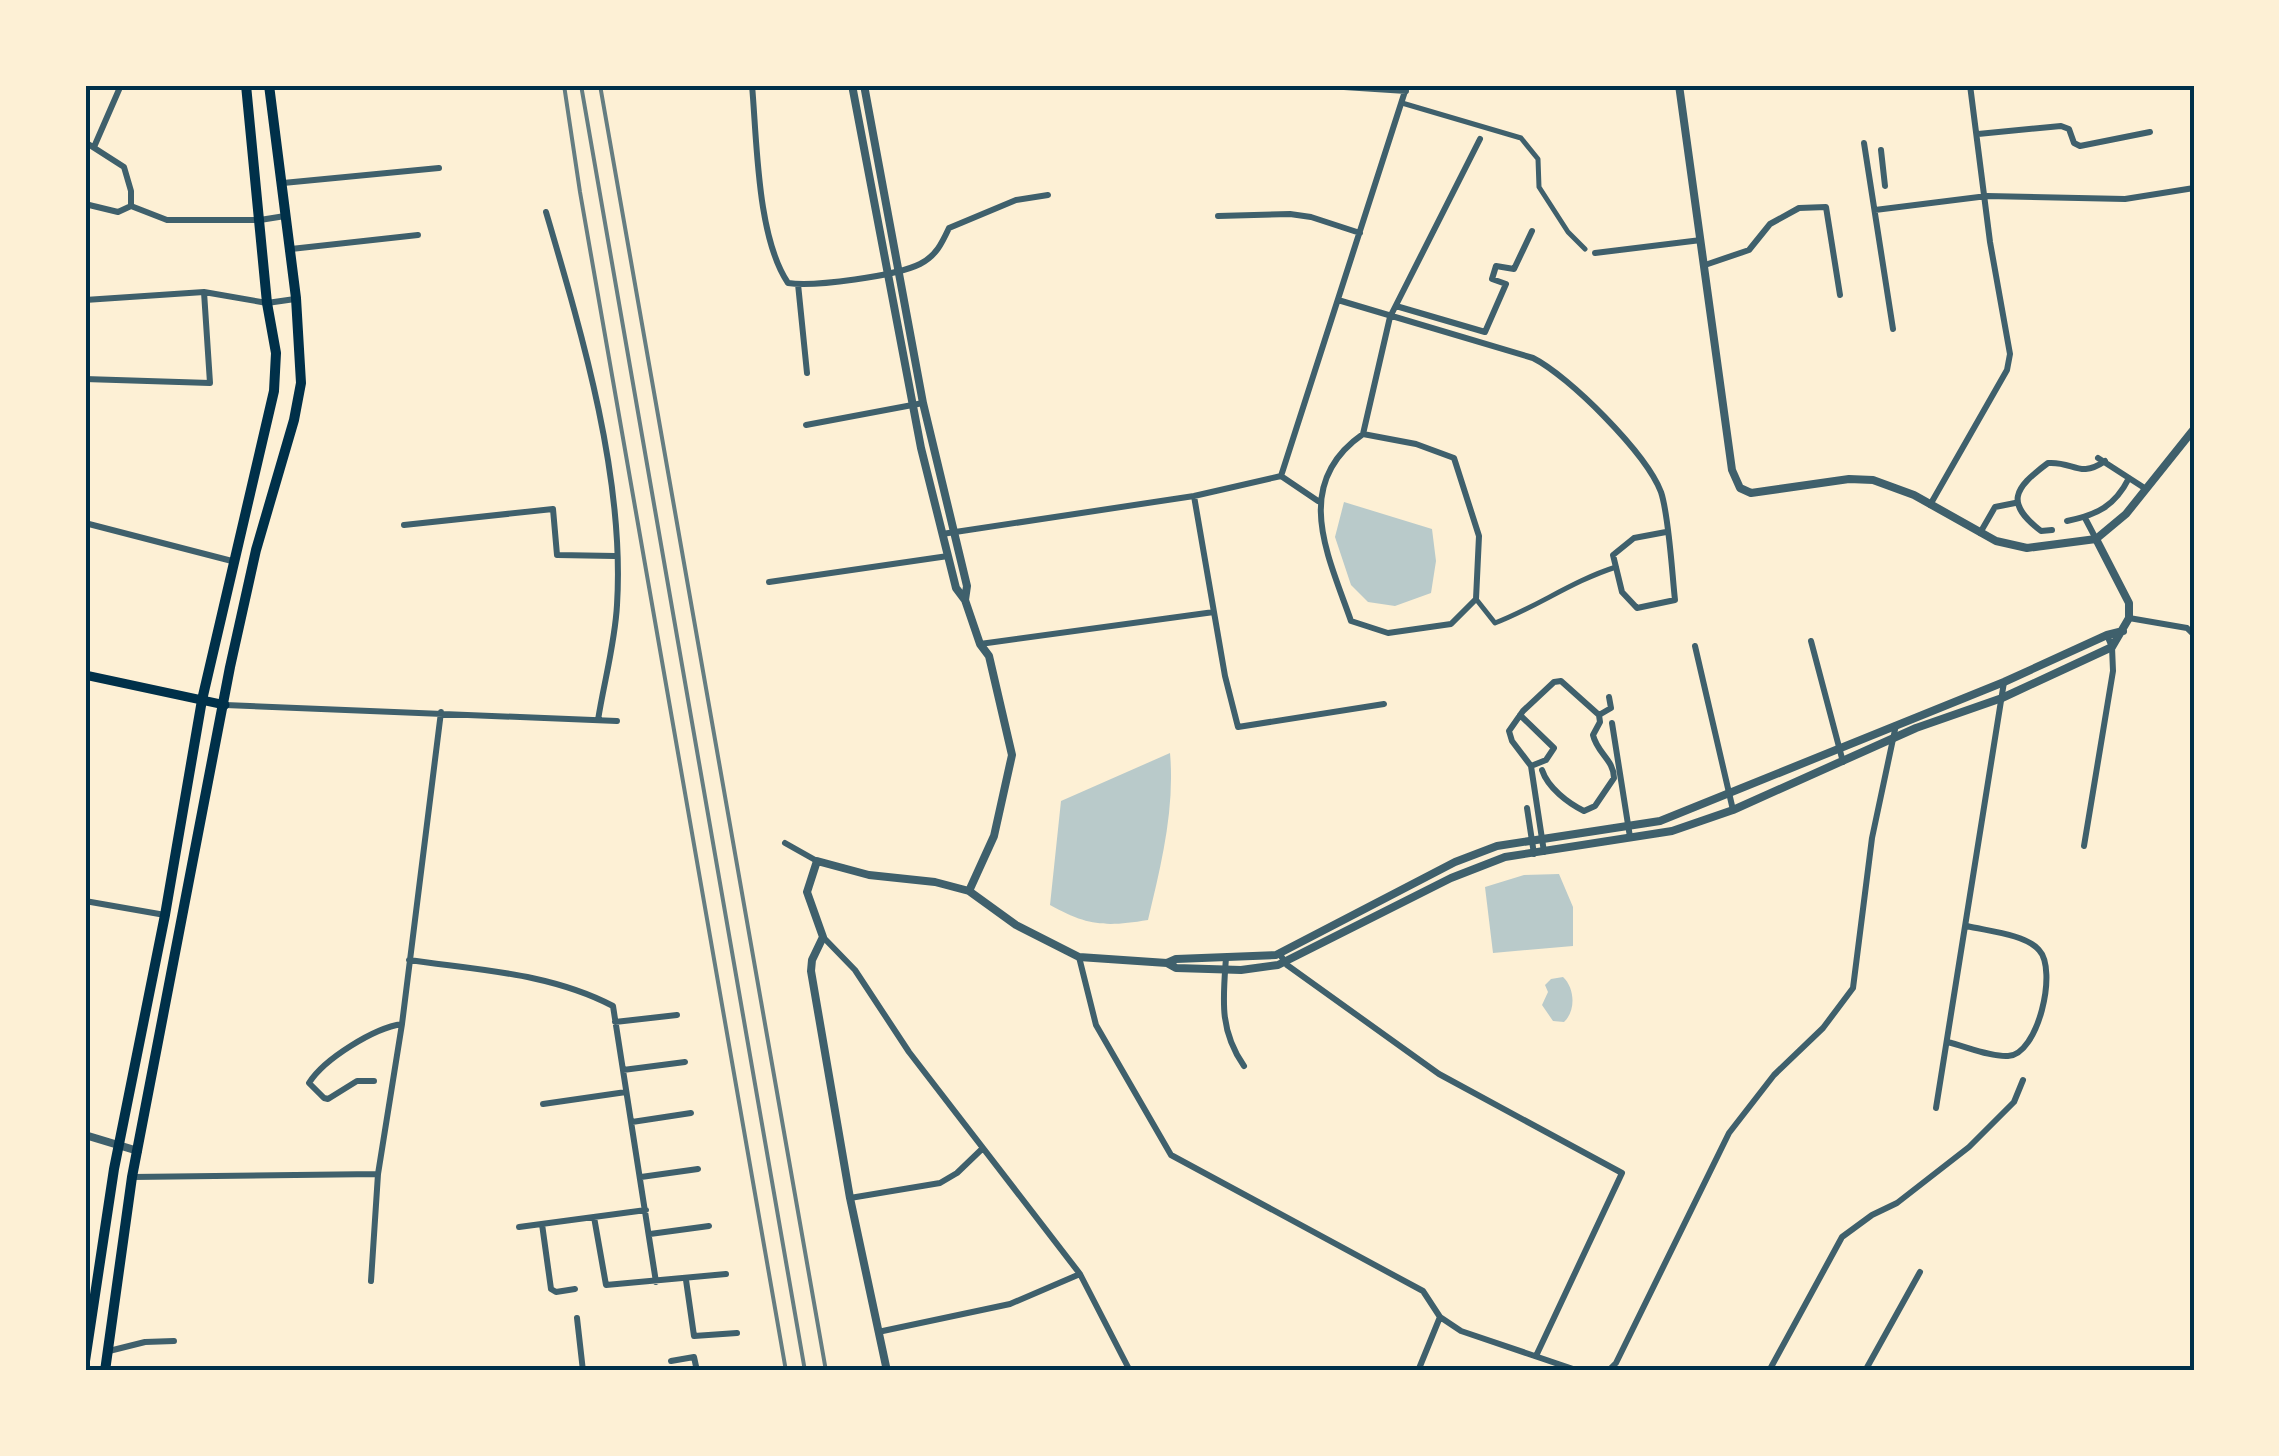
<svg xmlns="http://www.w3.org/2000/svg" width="2279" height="1456" viewBox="0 0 2279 1456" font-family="'IBM Plex Sans',sans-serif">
<rect width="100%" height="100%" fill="#fdf0d5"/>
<path fill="#b9caca" d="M 1344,502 L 1432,529 L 1436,561 L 1431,593 L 1395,606 L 1368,602 L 1351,585 L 1335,537 Z
M 1170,753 C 1175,810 1161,865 1148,920 C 1105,927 1088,926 1050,905 L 1061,801 Z
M 1559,874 L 1573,907 L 1573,946 L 1493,953 L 1485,887 L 1524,875 Z
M 1563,977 C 1575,988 1576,1011 1564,1022 L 1553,1021 L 1542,1005 L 1548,992 L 1545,985 L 1551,979 Z"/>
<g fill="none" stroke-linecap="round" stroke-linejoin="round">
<path stroke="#3f606c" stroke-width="5" d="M 1402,103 L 1521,138 L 1538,159 L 1539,187 L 1568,232 L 1585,249
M 1476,599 L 1495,623 C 1537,607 1572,581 1616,567"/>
<path stroke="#3f606c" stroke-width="6" d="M 752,85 C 757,141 757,237 788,283 C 814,287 896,276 920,264 C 936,256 942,243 949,228 L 1016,200 L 1048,195
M 1125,85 L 1224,85
M 1313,85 L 1406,91
M 1978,134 L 2061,126 L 2069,129 L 2074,143 L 2080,146 L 2150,132
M 85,142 L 124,167 L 131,191 L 131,206
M 1864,143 L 1893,329
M 94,147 L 121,85
M 1881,150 L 1885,186
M 283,183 L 439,168
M 85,204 L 118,212 L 131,206 L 167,220 L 260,220 L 285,216
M 1875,210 L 1987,196 L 2125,199 L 2194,188
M 546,212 C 582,334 625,478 617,605 C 615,643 604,682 598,720
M 1218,216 L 1290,214 L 1311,217 L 1360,233
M 291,249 L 418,235
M 1595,253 L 1701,240
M 1705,265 L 1749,250 L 1770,224 L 1799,208 L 1826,207 L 1840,295
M 798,284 L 807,373
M 85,300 L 204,292 L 267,303 L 295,299
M 1338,300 L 1533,358 C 1569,376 1646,453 1661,492 C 1669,516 1672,573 1675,600 L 1637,608 L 1622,592 L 1613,555 L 1634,538 L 1666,532
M 1396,306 L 1485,332 L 1506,284 L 1492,279 L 1496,266 L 1514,269 L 1532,231
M 85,379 L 210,383 L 204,292
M 806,425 L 923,403
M 1363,434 L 1416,444 L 1454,458 L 1479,536 L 1476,599 L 1451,624 L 1388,633 L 1351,621 C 1328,555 1291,484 1363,434 Z
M 1363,434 L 1390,317 L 1480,139
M 2098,458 L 2146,489
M 1281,476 L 1318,501
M 1194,496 L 1225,676 L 1238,727 L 1384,704
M 1930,505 L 2007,370 L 2010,354 L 1990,242 L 1970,85
M 2085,518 L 2096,539
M 2067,521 C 2097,515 2115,506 2129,478
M 85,523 L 232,561
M 404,525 L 553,509 L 557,555 L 615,556
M 2052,530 L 2041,531 C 2005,503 2013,489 2048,463 C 2074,461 2079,479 2105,461
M 1980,533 L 1995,507 L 2015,503
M 942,534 L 1194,496 L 1281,476 L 1407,85
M 769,582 L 948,556
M 2129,618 L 2187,628 L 2194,635
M 1811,641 L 1843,762
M 980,644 L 1214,612
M 1695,646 L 1733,810
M 225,705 L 617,721
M 1520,715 L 1554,748 L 1546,760 L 1531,766
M 1599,715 L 1611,708 L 1609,697
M 1612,723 L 1630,837
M 1542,770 C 1548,788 1568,803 1584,811 L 1595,806 L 1614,778 C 1614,760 1597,753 1593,735 L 1600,722 L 1599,715 L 1561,681 L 1554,682 L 1523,711 L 1509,731 L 1512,741 L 1531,766 L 1544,852
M 1527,808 L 1534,854
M 785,843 L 817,861
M 2084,846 L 2113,671 L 2112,647 L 2107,635
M 85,901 L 165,915
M 823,937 L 855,970 L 909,1052 L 1080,1274 L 1130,1371
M 1279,953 L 1287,965 L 1439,1074 L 1622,1173 L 1536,1356
M 1079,957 L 1096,1025 L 1171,1155 L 1423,1291 L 1440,1317 L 1461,1331 L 1579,1371
M 1226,958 C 1223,999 1219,1030 1244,1066
M 409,960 C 478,970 550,973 613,1006 L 656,1282
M 615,1022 L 677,1015
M 1947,1042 C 1965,1046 1990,1057 2008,1056 C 2038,1055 2058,970 2039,950 C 2025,934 1987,931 1967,926
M 623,1070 L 685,1062
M 374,1081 L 357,1081 L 328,1099 L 324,1098 L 309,1083 C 324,1059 374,1028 402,1024
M 543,1104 L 626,1092
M 1936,1108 L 2004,682
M 632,1122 L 691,1113
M 132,1177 L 378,1174
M 641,1177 L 698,1169
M 850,1198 L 940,1183 L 957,1173 L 983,1148
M 594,1217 L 606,1285 L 726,1274
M 542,1224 L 551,1289 L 556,1292 L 575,1289
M 519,1227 L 646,1210
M 650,1234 L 709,1226
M 686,1280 L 694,1336 L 737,1333
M 371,1281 L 378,1174 L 402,1024 L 441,712
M 577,1318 L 583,1371
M 878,1332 L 1010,1304 L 1080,1274
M 109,1351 L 145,1342 L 174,1341
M 671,1361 L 694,1357 L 697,1371
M 1418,1371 L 1440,1317
M 1608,1371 L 1616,1363 L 1729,1133 L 1774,1075 L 1823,1028 L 1853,988 L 1872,838 L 1896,725
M 1769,1371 L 1842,1237 L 1872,1215 L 1897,1203 L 1969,1147 L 2014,1102 L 2023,1080
M 1865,1371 L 1920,1272"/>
<path stroke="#3f606c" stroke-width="8" d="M 852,85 L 921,448 L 956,588 L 965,600 L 967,586 L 923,403 L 864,85
M 1679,85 L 1732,470 L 1740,488 L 1751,493 L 1849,479 L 1873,480 L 1914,495 L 1996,541 L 2027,548 L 2096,539
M 2096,539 L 2126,514 L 2194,429
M 965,600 L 980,644 L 989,656 L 1012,755 L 994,836 L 969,891
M 1167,963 L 1176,959 L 1276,955 L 1455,862 L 1497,846 L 1660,821 L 2004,682 L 2107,635 L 2123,631
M 85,1135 L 138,1151
M 887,1371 L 850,1198 L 811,971 L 812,960 L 823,937 L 807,892 L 817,861 L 869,875 L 935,882 L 969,891 L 1016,925 L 1079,957 L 1167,963 L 1176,968 L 1241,970 L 1278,965 L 1451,878 L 1505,857 L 1672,831 L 1733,810 L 1916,728 L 2002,698 L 2112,647 L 2129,618 L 2129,603 L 2096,539"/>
<path stroke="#003049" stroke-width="9" d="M 85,675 L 225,705"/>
<path stroke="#003049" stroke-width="10" d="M 85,1361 L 114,1169 L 165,915 L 202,700 L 274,391 L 276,353 L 267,303 L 246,85
M 105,1371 L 132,1177 L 230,667 L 256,550 L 294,420 L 301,383 L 296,298 L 269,85"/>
<path stroke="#657d81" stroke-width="4" d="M 564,85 L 580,192 L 786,1371
M 581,85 L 805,1371
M 600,85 L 826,1371"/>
</g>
<rect width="2279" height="1456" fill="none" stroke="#fdf0d5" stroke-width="175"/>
<rect x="88" y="88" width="2104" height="1280" fill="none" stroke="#003049" stroke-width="4"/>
</svg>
